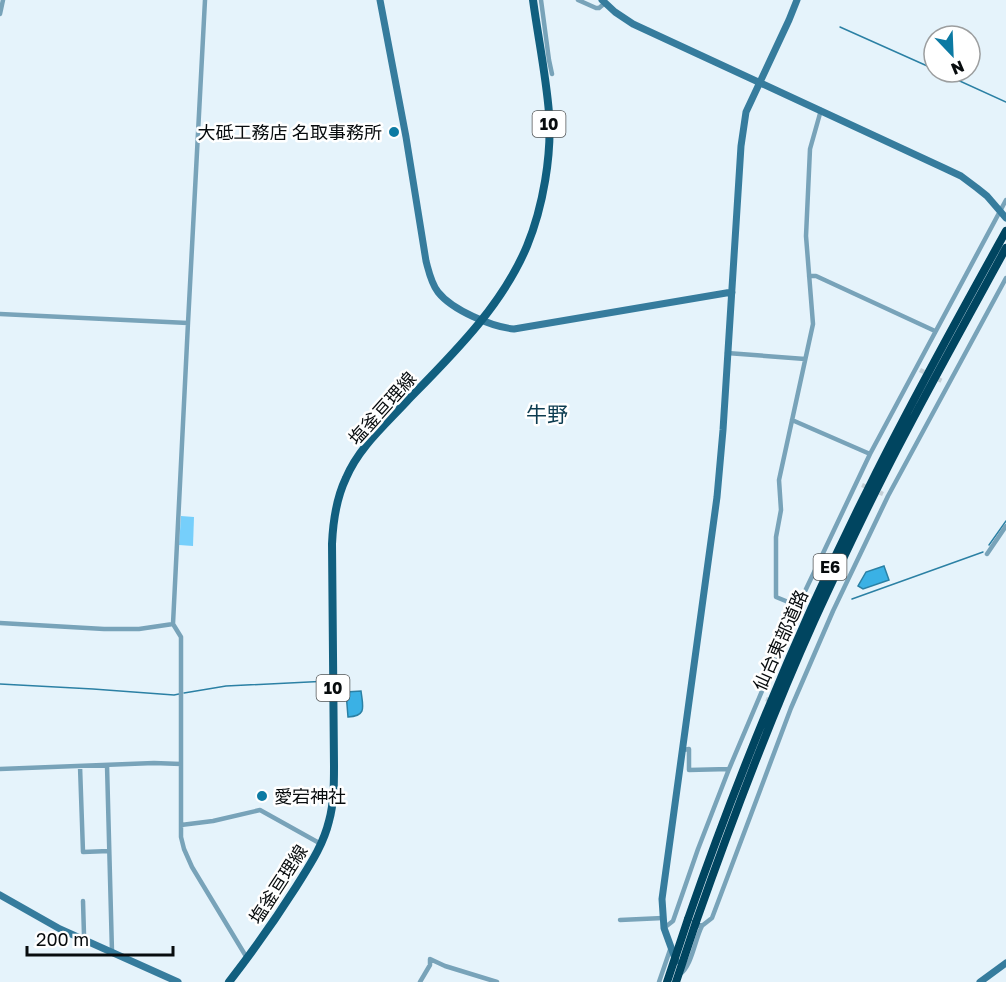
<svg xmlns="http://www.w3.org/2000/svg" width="1006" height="982" viewBox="0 0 1006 982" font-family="'Golos Text','Noto Sans JP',sans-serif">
<rect width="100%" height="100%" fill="#e5f3fb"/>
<path fill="#76cffb" d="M 181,516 L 194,517 L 193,546 L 179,545 Z"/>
<path fill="#3ab1e5" stroke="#2b80a4" stroke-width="1.5" d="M 884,566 L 889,580 L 863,589 L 858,586 L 866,572 Z
M 361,691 C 363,707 367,716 348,717 L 346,692 Z"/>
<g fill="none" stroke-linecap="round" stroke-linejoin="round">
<path stroke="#2b80a4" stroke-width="1.5" d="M 840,27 L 934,69
M 940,72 L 1006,102
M 989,545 L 1006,521
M 852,599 L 983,552
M 0,684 L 93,689 L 174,695 L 179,694
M 184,693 L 226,686 L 329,681"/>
<path stroke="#c4d0d7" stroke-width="4.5" stroke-dasharray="4.5 2" stroke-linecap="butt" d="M 920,370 L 942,381
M 862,485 L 883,494
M 766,699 L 784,706"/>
<path stroke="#78a3b9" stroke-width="4.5" d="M 541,0 L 549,60 L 552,74
M 578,0 L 596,8 L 599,8 L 605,3
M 0,14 L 3,0
M 809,276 L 816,276 L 935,331
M 0,314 L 188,323 L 173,624 L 181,637 L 181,837 L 184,849 L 192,867 L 247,958
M 188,323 L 205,0
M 727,353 L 805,359
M 792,420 L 870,454
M 987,554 L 1006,526
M 798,606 L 776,597 L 776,537 L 781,510 L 779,480 L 813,324 L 806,236 L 810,149 L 821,110
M 0,623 L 104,629 L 139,629 L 173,624
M 683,750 L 689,749 L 689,770 L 729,769
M 107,765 L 112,952
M 80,766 L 83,852 L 109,851
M 0,769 L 154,763 L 181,764
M 181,825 L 213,821 L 260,810 L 321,844
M 83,901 L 84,935 L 83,940
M 620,920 L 663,918
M 694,926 L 703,925 L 712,918 L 791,708 L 833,611 L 888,496 L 1006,278
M 664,928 L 673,921 L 698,849 L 729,769 L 798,606 L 870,454 L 1006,200
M 680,974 C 692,966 695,939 702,926
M 420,982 L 430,965 L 430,959 L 445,966 L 497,982
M 659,982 L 671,947"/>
<path stroke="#367c9d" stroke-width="7" d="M 380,0 L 406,137 L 426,261 C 429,272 431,283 438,292 C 452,310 492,327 514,329 L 732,292
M 602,0 L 615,12 L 633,24 L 944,168 L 961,176 L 977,188 L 987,196 L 1006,218
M 0,895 L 60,929 L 178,982
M 676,961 L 664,928 L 662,899 L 717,497 L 723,430 L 741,146 L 746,112 L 789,20 L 797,0
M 980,982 L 1006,963"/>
<path stroke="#115f7f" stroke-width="8" d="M 229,982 C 253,951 275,920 296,887 C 309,866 323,846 329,821 C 334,803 334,784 334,766 L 332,544 C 333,521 336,499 346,478 C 359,447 386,424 408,400 C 453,354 502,306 527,246 C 543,207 552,155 549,113 C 546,75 538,37 533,0"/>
<path stroke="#004560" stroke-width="8" d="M 688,919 C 740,770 800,624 871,483 C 913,398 960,314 1006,231
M 696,922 C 732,820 770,719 814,621 C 843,558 873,494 906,432 C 938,371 972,310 1006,248"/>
<path stroke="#004560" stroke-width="8" d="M 667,982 L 688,919
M 676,982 L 696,922"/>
</g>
<g fill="#0c7aa3" stroke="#fff" stroke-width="2">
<circle cx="394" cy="132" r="6"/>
<circle cx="262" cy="796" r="6"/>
</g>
<g text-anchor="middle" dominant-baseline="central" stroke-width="5" stroke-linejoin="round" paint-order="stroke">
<g fill="#fff" stroke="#525556" stroke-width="1.5">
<rect x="532.5" y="111" width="33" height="26" rx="4.5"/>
<rect x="813.5" y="554" width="33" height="26" rx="4.5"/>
<rect x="316.5" y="675" width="33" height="26" rx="4.5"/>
</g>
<g font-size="16" font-weight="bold" fill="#080c0e">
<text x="549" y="124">10</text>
<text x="830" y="567">E6</text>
<text x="333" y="688">10</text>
</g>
<g font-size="18" fill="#080c0e" stroke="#fff" text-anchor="end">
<text x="382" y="132">大砥工務店 名取事務所</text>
<text x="274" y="796" text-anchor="start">愛宕神社</text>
</g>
<g font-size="18" fill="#080c0e" stroke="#fff">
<text transform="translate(382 408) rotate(-48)">塩釜亘理線</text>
<text transform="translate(780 640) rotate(-66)">仙台東部道路</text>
<text transform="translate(278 884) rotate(-57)">塩釜亘理線</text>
</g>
<g font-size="21" fill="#0d3c50" stroke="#fff">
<text x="547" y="414">牛野</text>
</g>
</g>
<g transform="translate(952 54) rotate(157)"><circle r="28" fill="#ffffff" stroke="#9c9e9f" stroke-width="1.5"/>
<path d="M0-4.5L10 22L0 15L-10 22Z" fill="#0c7aa3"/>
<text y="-9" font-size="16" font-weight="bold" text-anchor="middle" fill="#080c0e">N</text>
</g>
<path d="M27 946v9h146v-9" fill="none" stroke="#080c0e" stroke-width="3"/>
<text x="36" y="946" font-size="18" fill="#080c0e" stroke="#ffffff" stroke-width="4.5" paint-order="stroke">200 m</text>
</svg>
